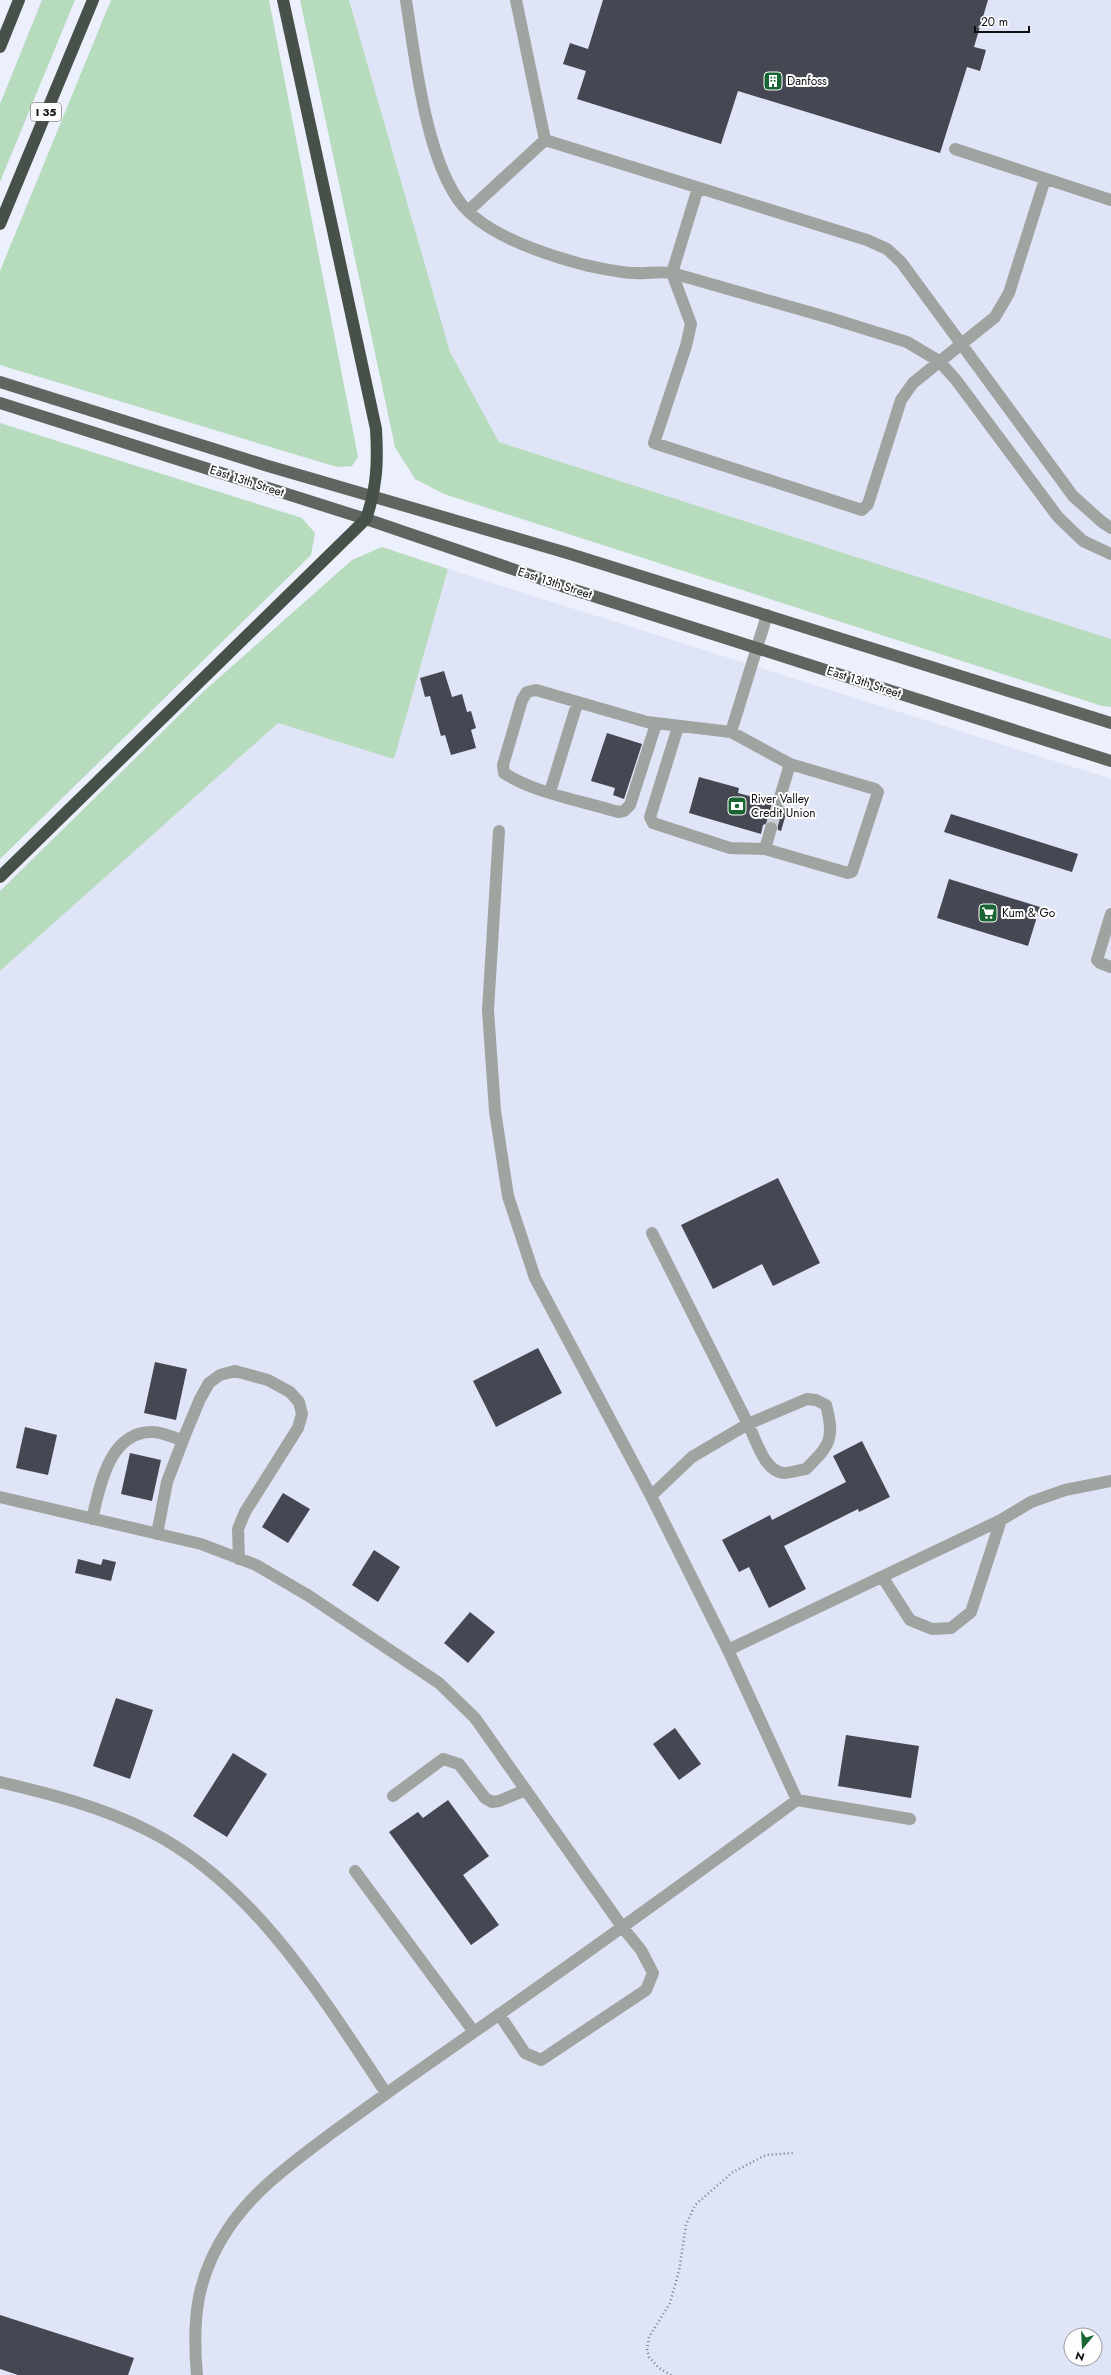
<svg xmlns="http://www.w3.org/2000/svg" width="1111" height="2375" viewBox="0 0 1111 2375" font-family="Jost,sans-serif">
<rect width="100%" height="100%" fill="#eceffc"/>
<path fill="#dfe4f7" fill-rule="evenodd" d="M 349,0 L 1111,0 L 1111,639 L 499,442 L 450,352 Z
M 448,569 L 1111,779 L 1111,2375 L 0,2375 L 0,971 L 278,723 L 394,758 ZM 1071,2335 L 1095,2335 L 1095,2359 L 1071,2359 Z"/>
<path fill="#b6dbbd" d="M 42,0 L 75,0 L 0,182 L 0,104 Z
M 111,0 L 269,0 L 358,457 L 352,466 L 337,467 L 0,365 L 0,271 Z
M 300,0 L 349,0 L 450,352 L 499,442 L 1111,639 L 1111,707 L 1102,706 L 444,494 L 415,479 L 395,447 Z
M 0,423 L 302,518 L 315,533 L 311,555 L 0,859 Z
M 382,547 L 448,569 L 394,759 L 278,723 L 0,971 L 0,891 L 204,691 L 352,560 Z"/>
<path fill="#454752" d="M 603,0 L 988,0 L 974,47 L 986,50 L 980,71 L 967,67 L 940,153 L 738,91 L 721,144 L 577,99 L 586,71 L 563,64 L 570,43 L 588,49 Z
M 444,671 L 452,697 L 462,694 L 467,712 L 471,711 L 476,728 L 471,730 L 476,748 L 451,755 L 445,735 L 441,736 L 430,696 L 425,697 L 420,678 Z
M 607,733 L 642,744 L 624,799 L 613,795 L 615,788 L 591,781 Z
M 699,777 L 739,788 L 738,793 L 771,802 L 771,806 L 775,811 L 788,807 L 781,831 L 778,830 L 777,823 L 773,821 L 763,825 L 761,834 L 689,813 Z
M 951,814 L 1078,854 L 1072,872 L 944,832 Z
M 949,879 L 1040,907 L 1028,946 L 937,918 Z
M 778,1178 L 820,1263 L 773,1286 L 762,1264 L 713,1289 L 681,1225 Z
M 538,1348 L 562,1393 L 496,1427 L 473,1381 Z
M 155,1362 L 187,1369 L 176,1420 L 144,1413 Z
M 25,1427 L 57,1435 L 48,1475 L 16,1468 Z
M 862,1441 L 890,1497 L 859,1512 L 858,1509 L 784,1546 L 806,1589 L 769,1608 L 749,1567 L 739,1572 L 722,1540 L 770,1515 L 772,1520 L 846,1482 L 833,1456 Z
M 130,1453 L 161,1460 L 152,1501 L 121,1494 Z
M 283,1493 L 310,1509 L 288,1543 L 262,1527 Z
M 374,1550 L 400,1567 L 378,1602 L 352,1585 Z
M 78,1559 L 101,1565 L 103,1559 L 116,1562 L 111,1581 L 75,1573 Z
M 470,1612 L 495,1632 L 468,1663 L 444,1643 Z
M 116,1698 L 153,1710 L 130,1779 L 93,1766 Z
M 675,1728 L 701,1764 L 679,1780 L 653,1744 Z
M 846,1735 L 919,1746 L 911,1798 L 838,1786 Z
M 233,1753 L 267,1774 L 227,1837 L 193,1816 Z
M 448,1800 L 489,1856 L 463,1875 L 499,1925 L 471,1945 L 389,1832 L 418,1812 L 423,1818 Z
M 0,2315 L 134,2358 L 128,2375 L 18,2375 L 0,2369 Z"/>
<g fill="none" stroke-linecap="round" stroke-linejoin="round">
<path stroke="#cbcdd9" stroke-width="12" stroke-dasharray="12 6" stroke-linecap="butt" d="M 771,828 L 778,804"/>
<path stroke="#7b7d85" stroke-width="2.5" stroke-dasharray="1 3" stroke-linecap="butt" d="M 671,2375 L 659,2368 L 649,2357 L 647,2349 L 649,2337 L 670,2303 L 679,2271 L 686,2225 L 695,2205 L 733,2172 L 766,2155 L 793,2153"/>
<path stroke="#9fa4a0" stroke-width="12" d="M 406,0 C 415,58 426,162 463,206 C 489,236 547,255 585,265 C 600,268 620,273 636,273 C 648,274 659,271 672,273 L 830,318 L 907,342 L 939,361 L 956,380 L 1058,517 L 1083,541 L 1111,554
M 516,0 L 545,140 L 867,240 L 887,249 L 901,262 L 1073,496 L 1102,522 L 1111,528
M 955,149 L 1111,200
M 698,188 L 672,273 L 691,324 L 686,346 L 654,443 L 862,510 L 868,504 L 901,400 L 913,383 L 995,317 L 1009,293 L 1045,179
M 468,211 L 545,140
M 656,724 L 630,805 L 624,811 L 618,812 C 583,801 534,793 504,773 L 503,765 L 522,700 L 527,692 L 536,690 L 647,722 L 731,732 L 790,764 L 875,789 L 878,792 L 852,872 L 848,873 L 765,849 L 730,848 L 653,823 L 650,817 L 678,727
M 731,732 L 767,615
M 550,792 L 577,704
M 778,804 L 790,764
M 765,849 L 771,828
M 1111,914 L 1097,960 L 1100,963 L 1111,967
M 807,1399 L 816,1400 L 826,1405 C 835,1439 830,1445 806,1469 C 799,1470 791,1473 784,1473 C 764,1472 756,1439 748,1424 Z
M 651,1496 L 692,1457 L 748,1424 L 652,1233
M 0,1497 L 201,1544 L 256,1565 L 309,1596 L 439,1683 L 475,1718 L 623,1928 L 641,1950 L 653,1973 L 646,1990 L 541,2060 L 525,2053 L 499,2014
M 92,1519 C 100,1486 109,1431 153,1432 C 162,1432 174,1438 183,1440
M 157,1534 L 167,1482 L 185,1435 L 200,1399 L 209,1383 L 220,1375 L 235,1371 L 268,1380 L 290,1392 L 299,1402 L 302,1414 L 298,1428 L 245,1512 L 238,1529 L 239,1559
M 883,1578 L 910,1620 L 932,1629 L 951,1628 L 971,1612 L 1001,1520
M 728,1650 L 1001,1520 L 1031,1502 L 1065,1490 L 1111,1481
M 0,1782 C 51,1794 102,1807 149,1831 C 254,1884 323,1998 386,2093
M 393,1796 L 443,1759 L 459,1764 L 485,1798 L 492,1802 L 499,1801 L 526,1790
M 797,1800 L 910,1819
M 355,1871 L 474,2032
M 197,2375 C 192,2320 196,2277 228,2229 C 254,2190 292,2163 329,2135 C 374,2102 419,2070 464,2039 C 576,1961 687,1881 797,1800 L 728,1650 L 651,1496 L 535,1278 L 508,1196 L 495,1111 L 488,1010 L 499,831"/>
<path stroke="#5e665f" stroke-width="12" d="M 0,382 L 268,466 L 567,553 L 1111,723
M 0,403 L 366,519 L 565,587 L 1111,761"/>
<path stroke="#475149" stroke-width="12" d="M 0,47 L 19,0
M 0,224 L 93,0
M 0,877 L 366,519 C 377,487 378,463 376,429 L 283,0"/>
</g>
<defs>
<symbol id="building-square" viewBox="-11 -11 22 22"><rect x="-9" y="-9" width="18" height="18" rx="4" fill="#196634" stroke="#fdfdfd"/><path d="M-4-6H4V6H1V3H-1V6H-4ZM-2.5-4.3h1.7v1.8h-1.7ZM.8-4.3h1.7v1.8H.8ZM-2.5-1h1.7V.8h-1.7ZM.8-1h1.7V.8H.8Z" fill="#fff"/></symbol>
<symbol id="bank-square" viewBox="-11 -11 22 22"><rect x="-9" y="-9" width="18" height="18" rx="4" fill="#196634" stroke="#fdfdfd"/><path d="M-6-4H6V4H-6ZM0-2.3a2.3 2.3 0 1 0 0 4.6a2.3 2.3 0 1 0 0-4.6Z" fill="#fff"/></symbol>
<symbol id="supermarket-square" viewBox="-11 -11 22 22"><rect x="-9" y="-9" width="18" height="18" rx="4" fill="#196634" stroke="#fdfdfd"/><path d="M-6-5.5h2.5l.6 2H6L4.5 2H-2.5L-4.4-4H-6ZM-1.5 3.2a1.3 1.3 0 1 0 .1 0ZM3 3.2a1.3 1.3 0 1 0 .1 0Z" fill="#fff"/></symbol>
</defs>
<g fill-rule="evenodd">
<use href="#building-square" x="762" y="70" width="22" height="22"/>
<use href="#bank-square" x="726" y="795" width="22" height="22"/>
<use href="#supermarket-square" x="977" y="902" width="22" height="22"/>
</g>
<g text-anchor="middle" dominant-baseline="central" stroke-width="4" stroke-linejoin="round" paint-order="stroke">
<rect fill="#fdfdfd" stroke="#565659" stroke-width="1" x="31" y="103" width="30" height="18" rx="3"/>
<g font-size="11" font-weight="bold" fill="#0e0f13">
<text x="46" y="112">I 35</text>
</g>
<g font-size="12" fill="#0e0f13" stroke="#fdfdfd" text-anchor="start">
<text x="787" y="81">Danfoss</text>
<text x="751" y="799">River Valley<tspan x="751" dy="14">Credit Union</tspan></text>
<text x="1002" y="913">Kum &amp; Go</text>
</g>
<g font-size="12" fill="#0e0f13" stroke="#fdfdfd">
<text transform="translate(247 481) rotate(18)">East 13th Street</text>
<text transform="translate(555 583) rotate(18)">East 13th Street</text>
<text transform="translate(864 682) rotate(18)">East 13th Street</text>
</g>
</g>
<g transform="translate(1083 2347) rotate(198)"><circle r="19" fill="#fdfdfd" stroke="#9d9e9f"/>
<path d="M0-3L7 15L0 10L-7 15Z" fill="#196634"/>
<text y="-6" font-size="11" font-weight="bold" text-anchor="middle" fill="#0e0f13">N</text>
</g>
<path d="M975 26v6h54v-6" fill="none" stroke="#0e0f13" stroke-width="2"/>
<text x="981" y="26" font-size="12" fill="#0e0f13" stroke="#fdfdfd" stroke-width="3" paint-order="stroke">20 m</text>
</svg>
